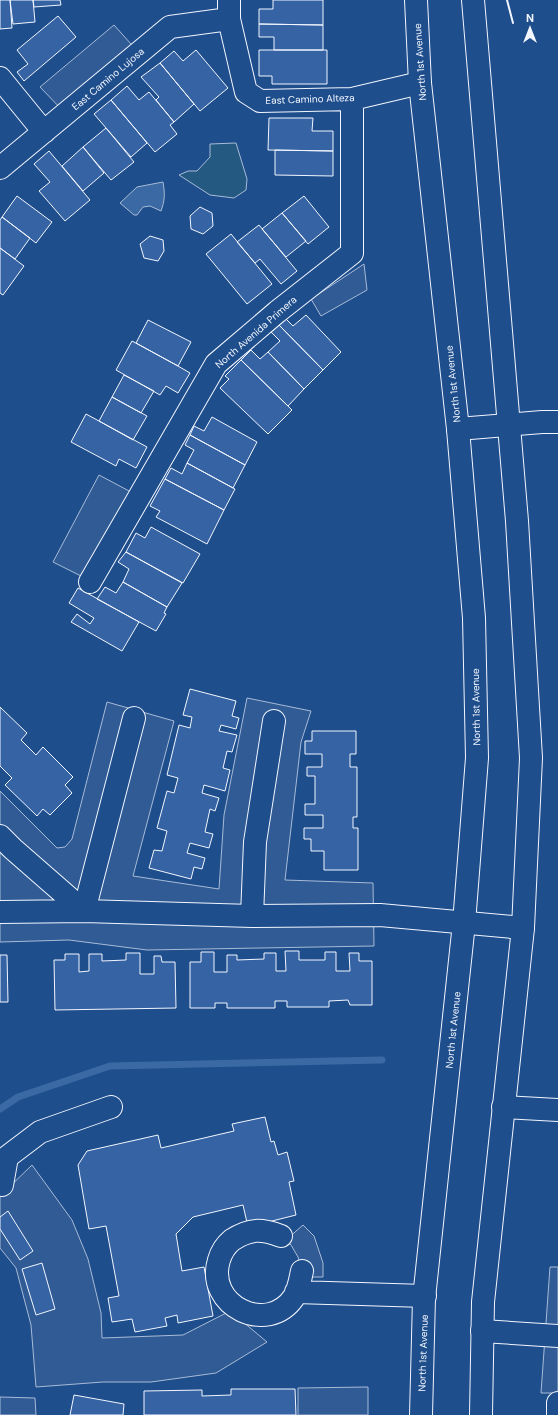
<svg xmlns="http://www.w3.org/2000/svg" width="558" height="1415" viewBox="0 0 558 1415" font-family="'DM Sans',sans-serif">
<rect width="100%" height="100%" fill="#1f4e8c"/>
<path fill="#245a82" stroke="#a8bbd7" d="M 236,143 L 247,179 L 246,190 L 234,198 L 210,195 L 179,175 L 188,171 L 197,171 L 210,157 L 210,144 Z"/>
<path fill="#305b95" stroke="#a8bbd7" d="M 114,25 L 139,53 L 66,114 L 40,87 Z
M 364,264 L 367,290 L 321,316 L 311,299 Z
M 99,475 L 131,492 L 85,578 L 53,562 Z
M 247,698 L 311,711 L 301,742 L 285,880 L 373,883 L 374,946 L 147,950 L 69,940 L 0,942 L 0,791 L 57,848 L 65,847 L 72,839 L 107,702 L 174,721 L 133,876 L 219,889 L 224,815 Z
M 32,1165 L 72,1220 L 88,1259 L 101,1313 L 102,1338 L 183,1335 L 230,1311 L 267,1342 L 216,1373 L 151,1382 L 103,1382 L 36,1387 L 31,1325 L 16,1268 L 0,1248 L 0,1196 Z
M 303,1225 L 314,1236 L 323,1263 L 323,1277 L 301,1277 L 302,1271 L 298,1257 L 291,1245 L 286,1240 Z
M 550,1267 L 558,1267 L 558,1393 L 541,1393 Z
M 368,1387 L 368,1415 L 298,1415 L 298,1388 Z
M 0,1397 L 35,1398 L 36,1415 L 0,1415 Z"/>
<path fill="#3b69a3" stroke="#a8bbd7" d="M 163,182 C 165,194 165,200 161,211 L 150,206 L 143,207 L 137,215 L 134,215 L 120,203 L 137,187 Z"/>
<g fill="none" stroke-linecap="round" stroke-linejoin="round">
<path stroke="#3b69a3" stroke-width="7" d="M 0,1109 L 18,1097 L 110,1066 L 382,1060"/>
</g>
<path fill="#3563a3" stroke="#f2f6ff" d="M 0,0 L 10,0 L 12,28 L 0,29 Z
M 10,0 L 33,0 L 35,22 L 13,24 Z
M 33,0 L 60,0 L 61,5 L 34,7 Z
M 273,0 L 323,0 L 323,25 L 259,24 L 259,9 L 273,9 Z
M 58,16 L 76,37 L 24,81 L 17,72 L 28,64 L 17,50 Z
M 259,24 L 323,25 L 323,50 L 274,50 L 274,37 L 259,37 Z
M 196,50 L 228,88 L 200,111 L 160,63 L 174,51 L 183,61 Z
M 259,50 L 327,50 L 327,84 L 272,84 L 272,76 L 259,76 Z
M 160,63 L 194,104 L 174,122 L 156,100 L 159,97 L 141,77 Z
M 127,86 L 139,100 L 149,92 L 174,122 L 170,125 L 177,134 L 155,152 L 111,100 Z
M 111,100 L 147,143 L 131,157 L 94,114 Z
M 269,118 L 313,118 L 312,131 L 333,131 L 333,151 L 268,150 Z
M 106,128 L 134,162 L 111,180 L 83,147 Z
M 83,147 L 104,173 L 83,191 L 62,166 Z
M 275,150 L 333,151 L 333,176 L 275,175 Z
M 49,151 L 90,200 L 65,221 L 39,191 L 50,182 L 34,164 Z
M 17,196 L 52,222 L 36,243 L 2,217 Z
M 304,196 L 329,227 L 308,244 L 282,213 Z
M 200,207 L 212,213 L 213,226 L 203,234 L 191,229 L 190,216 Z
M 282,213 L 306,241 L 286,257 L 262,229 Z
M 2,217 L 30,238 L 15,259 L 0,248 L 0,220 Z
M 259,225 L 297,271 L 281,284 L 260,259 L 255,263 L 237,242 Z
M 231,234 L 272,284 L 247,304 L 206,254 Z
M 150,236 L 163,240 L 164,251 L 158,261 L 144,258 L 140,244 Z
M 0,248 L 24,266 L 3,295 L 0,293 Z
M 306,315 L 341,352 L 323,370 L 279,325 L 285,318 L 293,326 Z
M 148,320 L 191,342 L 178,366 L 136,343 Z
M 279,325 L 323,370 L 304,389 L 268,352 L 280,341 L 271,332 Z
M 132,341 L 178,366 L 190,373 L 178,393 L 166,386 L 160,395 L 116,370 Z
M 251,350 L 260,359 L 268,352 L 304,389 L 288,406 L 241,360 Z
M 241,360 L 292,410 L 268,434 L 220,388 L 229,379 L 225,376 Z
M 124,375 L 154,391 L 141,413 L 112,397 Z
M 112,397 L 147,416 L 133,440 L 99,421 Z
M 86,414 L 147,447 L 136,468 L 119,459 L 116,466 L 71,442 Z
M 212,417 L 257,442 L 245,465 L 190,435 L 194,426 L 204,431 Z
M 190,435 L 245,465 L 233,488 L 187,463 L 194,450 L 185,445 Z
M 187,463 L 235,489 L 224,510 L 165,479 L 171,468 L 182,474 Z
M 165,479 L 224,510 L 207,544 L 156,517 L 160,511 L 150,506 Z
M 151,527 L 200,554 L 183,583 L 126,552 L 136,533 L 145,538 Z
M 126,552 L 182,583 L 167,607 L 123,582 L 129,569 L 118,562 Z
M 123,582 L 167,607 L 164,613 L 166,614 L 156,631 L 97,599 L 105,587 L 116,593 Z
M 78,588 L 139,622 L 122,651 L 71,622 L 77,614 L 90,624 L 94,618 L 69,603 Z
M 190,689 L 236,701 L 232,716 L 239,718 L 236,729 L 221,725 L 219,731 L 237,735 L 232,752 L 227,751 L 223,768 L 230,770 L 225,791 L 204,785 L 202,793 L 219,798 L 215,811 L 210,809 L 205,832 L 213,834 L 209,848 L 190,843 L 187,853 L 205,858 L 202,869 L 194,867 L 191,879 L 149,868 L 154,850 L 162,851 L 167,831 L 157,828 L 167,791 L 174,793 L 178,778 L 167,775 L 179,725 L 190,728 L 192,717 L 183,715 Z
M 0,707 L 27,733 L 21,740 L 36,755 L 43,747 L 73,777 L 65,785 L 72,793 L 50,815 L 43,809 L 37,816 L 5,785 L 12,778 L 0,766 Z
M 312,731 L 356,731 L 356,754 L 350,754 L 350,767 L 357,767 L 357,817 L 353,817 L 353,828 L 358,828 L 358,870 L 324,870 L 324,851 L 311,851 L 311,839 L 304,839 L 304,828 L 323,828 L 323,815 L 305,815 L 305,804 L 315,804 L 315,776 L 307,776 L 307,767 L 322,767 L 322,754 L 305,754 L 305,741 L 312,741 Z
M 285,951 L 299,951 L 299,960 L 325,960 L 325,952 L 336,952 L 336,971 L 350,971 L 349,953 L 359,953 L 359,961 L 372,961 L 372,1005 L 350,1005 L 348,1000 L 329,1001 L 329,1007 L 287,1007 L 287,1001 L 275,1001 L 275,1008 L 227,1008 L 227,1003 L 215,1003 L 215,1008 L 190,1008 L 190,962 L 201,962 L 201,952 L 214,952 L 214,972 L 227,972 L 227,955 L 237,955 L 237,960 L 264,959 L 264,953 L 276,953 L 276,971 L 286,971 Z
M 126,953 L 140,953 L 140,974 L 154,974 L 154,956 L 161,956 L 162,962 L 175,962 L 176,1008 L 55,1010 L 54,960 L 65,960 L 65,954 L 79,954 L 79,972 L 89,971 L 89,954 L 102,954 L 102,961 L 126,960 Z
M 0,955 L 7,955 L 8,1002 L 0,1002 Z
M 265,1117 L 271,1142 L 274,1141 L 278,1155 L 287,1152 L 294,1181 L 289,1182 L 296,1215 L 248,1227 L 243,1205 L 193,1217 L 176,1234 L 182,1271 L 204,1267 L 213,1316 L 178,1323 L 177,1315 L 165,1318 L 167,1326 L 135,1332 L 132,1319 L 112,1322 L 108,1298 L 119,1296 L 106,1226 L 89,1229 L 78,1165 L 87,1151 L 158,1135 L 161,1148 L 234,1131 L 232,1124 Z
M 8,1211 L 33,1251 L 20,1260 L 0,1229 L 0,1217 Z
M 42,1263 L 55,1309 L 36,1315 L 22,1269 Z
M 231,1389 L 295,1389 L 296,1415 L 144,1415 L 144,1391 L 202,1390 L 202,1396 L 231,1395 Z
M 74,1395 L 124,1404 L 123,1415 L 70,1415 Z"/>
<g fill="none" stroke-linecap="round" stroke-linejoin="round">
<defs>
<path id="minor" d="M 229,0 L 229,19 L 246,92 L 260,101 L 352,99 L 420,83
M 0,78 L 44,132
M 0,168 L 170,27 L 229,19
M 458,429 L 542,422 L 558,422
M 90,582 L 216,364 L 277,312 L 352,253 L 352,99
M 0,836 L 13,849 L 84,911
M 84,911 L 134,718
M 0,912 L 84,911 L 252,916 L 380,915 L 523,928
M 252,916 L 255,842 L 274,721
M 503,1107 L 558,1110
M 2,1185 L 7,1157 L 40,1132 L 111,1107
M 281,1236 C 262,1229 250,1228 232,1240 C 226,1245 221,1253 219,1260 C 205,1306 268,1336 294,1297 C 299,1289 300,1280 302,1271
M 296,1292 L 425,1296
M 482,1331 L 558,1336
M 558,1403 L 558,1415"/>
<path id="major" d="M 416,0 L 420,83 L 458,429 L 474,618 L 477,758 L 464,923 L 424,1298 L 421,1415
M 473,0 L 517,521 L 531,758 L 523,928 L 483,1302 L 481,1415"/>
</defs>
<use href="#minor" stroke="#f2f6ff" stroke-width="24"/>
<use href="#major" stroke="#f2f6ff" stroke-width="24"/>
<use href="#minor" stroke="#1f4e8c" stroke-width="22"/>
<use href="#major" stroke="#1f4e8c" stroke-width="22"/>
<path stroke="#f2f6ff" stroke-width="2" d="M 507,0 L 513,23"/>
</g>
<g text-anchor="middle" dominant-baseline="central" stroke-width="3" stroke-linejoin="round" paint-order="stroke">
<g font-size="10" fill="#f2f6ff" stroke="#1f4e8c">
<text transform="translate(420 62) rotate(-94)">North 1st Avenue</text>
<text transform="translate(108 79) rotate(-40)">East Camino Lujosa</text>
<text transform="translate(310 99) rotate(-2)">East Camino Alteza</text>
<text transform="translate(256 332) rotate(-41)">North Avenida Primera</text>
<text transform="translate(453 384) rotate(-96)">North 1st Avenue</text>
<text transform="translate(476 707) rotate(-91)">North 1st Avenue</text>
<text transform="translate(453 1030) rotate(-84)">North 1st Avenue</text>
<text transform="translate(423 1353) rotate(-88)">North 1st Avenue</text>
</g>
</g>
<g transform="translate(530 28)" stroke="#1f4e8c" stroke-width="3" paint-order="stroke">
<path d="M0-3L7 15L0 10L-7 15Z" fill="#f2f6ff"/>
<text y="-6" font-size="11" font-weight="bold" text-anchor="middle" fill="#f2f6ff">N</text>
</g>
</svg>
